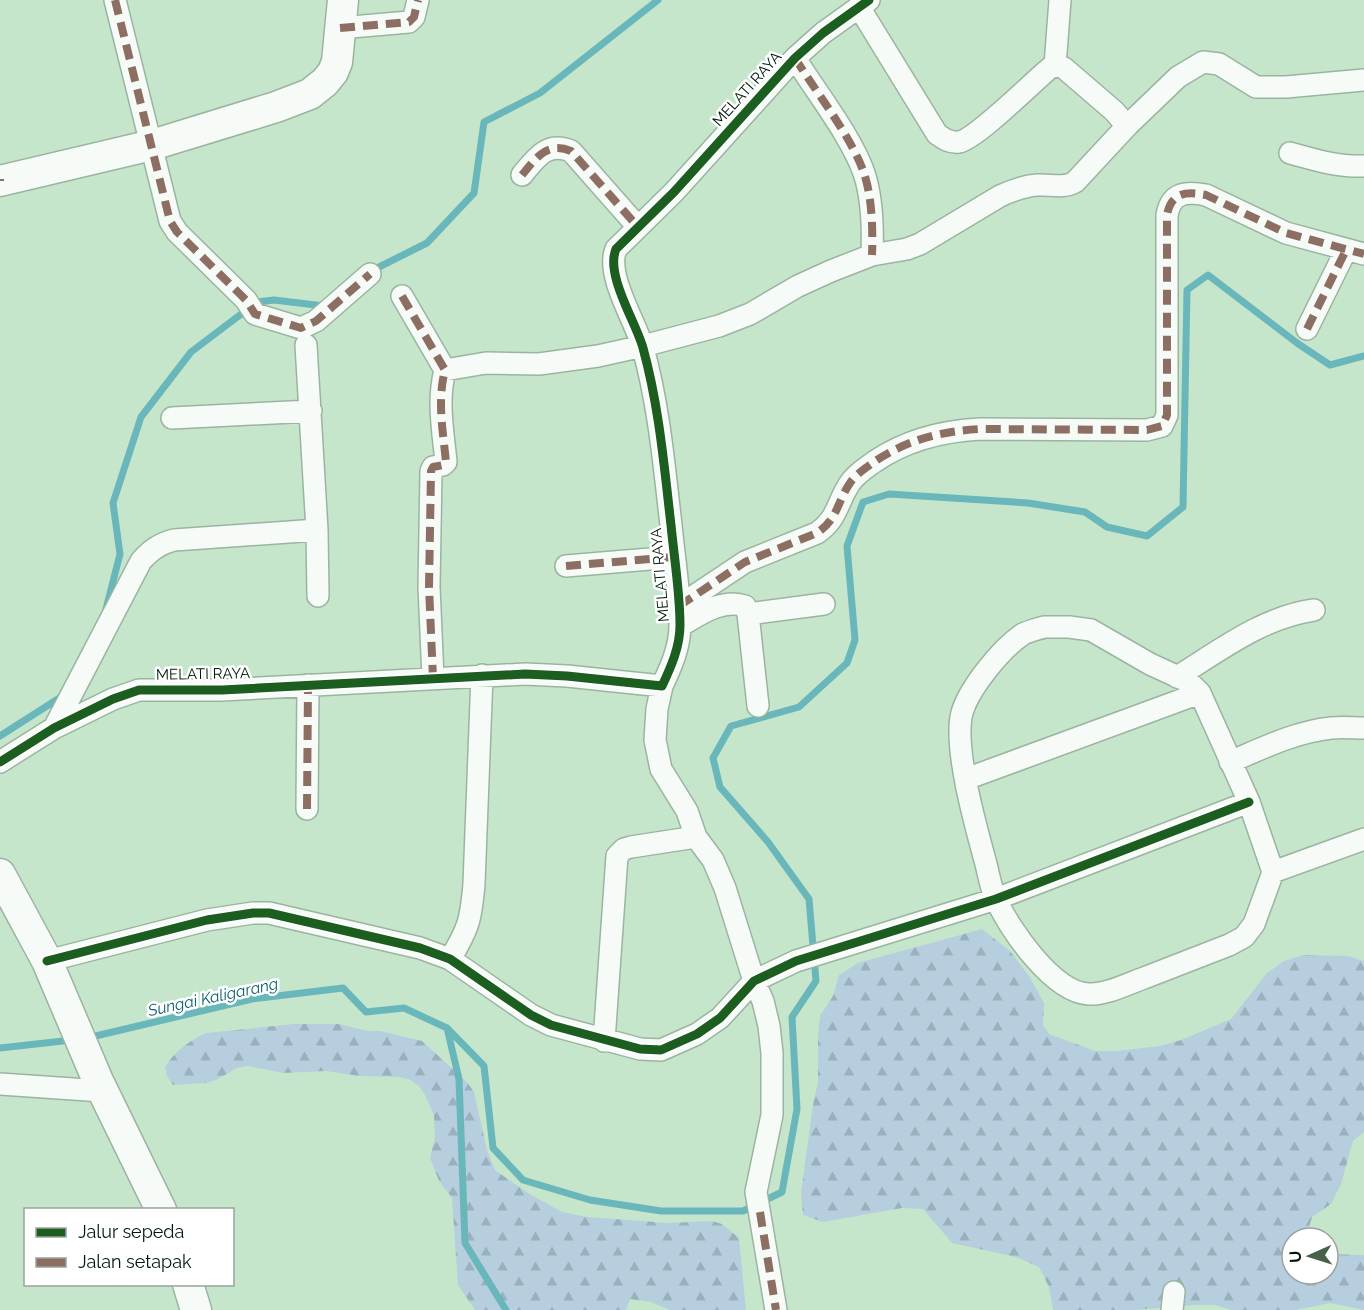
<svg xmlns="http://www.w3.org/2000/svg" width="1364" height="1310" viewBox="0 0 1364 1310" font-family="Raleway,sans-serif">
<defs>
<pattern id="forest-firs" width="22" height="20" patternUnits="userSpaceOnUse" patternTransform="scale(1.5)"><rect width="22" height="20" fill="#b6cede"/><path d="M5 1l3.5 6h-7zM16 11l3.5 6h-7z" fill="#9bb0bd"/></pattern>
</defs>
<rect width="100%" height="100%" fill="#c6e6cc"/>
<path fill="url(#forest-firs)" d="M 982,929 L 1010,951 L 1029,976 L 1044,1003 L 1043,1025 L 1049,1034 L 1095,1051 L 1117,1051 L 1160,1046 L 1181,1040 L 1231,1019 L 1267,973 L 1284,961 L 1304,955 L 1348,956 L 1364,961 L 1364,1132 L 1353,1141 L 1341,1184 L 1331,1204 L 1312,1217 L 1306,1238 L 1292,1238 L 1292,1274 L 1328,1274 L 1328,1254 L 1364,1255 L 1364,1310 L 1330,1303 L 1296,1310 L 1232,1310 L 1215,1305 L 1195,1305 L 1135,1310 L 1053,1310 L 1049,1287 L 1039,1267 L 1016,1257 L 952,1243 L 923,1209 L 902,1208 L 823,1222 L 803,1215 L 801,1193 L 813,1105 L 818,1082 L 818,1036 L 820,1016 L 833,996 L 839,975 L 858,963 Z
M 294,1024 L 339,1024 L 367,1031 L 380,1031 L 422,1041 L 467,1082 L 474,1092 L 487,1150 L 495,1170 L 531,1195 L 562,1212 L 587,1217 L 668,1223 L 712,1221 L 722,1224 L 739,1238 L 746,1310 L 670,1310 L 651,1302 L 630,1299 L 626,1310 L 475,1310 L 458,1285 L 452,1198 L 439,1181 L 430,1158 L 435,1137 L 434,1115 L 425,1095 L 419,1086 L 410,1080 L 399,1077 L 359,1076 L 326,1071 L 283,1073 L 248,1066 L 237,1068 L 216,1080 L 206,1083 L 173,1085 L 167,1076 L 165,1067 C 174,1052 190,1040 206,1033 Z"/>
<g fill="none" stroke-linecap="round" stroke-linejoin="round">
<path stroke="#6ab7bb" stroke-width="7" d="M 371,271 L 427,243 L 474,193 L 484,122 L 540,93 L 658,0
M 106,609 L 120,554 L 113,503 L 141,417 L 191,352 L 257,302 L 274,300 L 324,306 L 326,305
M 0,736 L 61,697 L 63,693
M 447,1028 L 484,1066 L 493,1148 L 523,1180 L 590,1200 L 661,1211 L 743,1211 L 782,1192 L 797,1109 L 792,1017 L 816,981 L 809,899 L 768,842 L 720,787 L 713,758 L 731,726 L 799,707 L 847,663 L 855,640 L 847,546 L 863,502 L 889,494 L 1028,503 L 1085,512 L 1107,527 L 1147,536 L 1183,507 L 1187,290 L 1208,275 L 1297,343 L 1330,365 L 1364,356
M 87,1038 L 252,999 L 343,988 L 366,1012 L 404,1008 L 447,1028 L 459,1079 L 465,1243 L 506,1310
M 0,1048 L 72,1040"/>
<defs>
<path id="street" d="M 115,0 L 170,221 L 177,232 L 246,300 L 255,314 L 301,328 L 316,321 L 370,274
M 859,7 L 937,134 C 944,139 950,143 959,142 C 976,139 1034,81 1051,67 L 1059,66 L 1064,68 L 1114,111 L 1127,126 L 1178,77 L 1203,62 L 1219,64 L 1256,87 L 1286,87 L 1364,80
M 340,28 L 409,22 L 414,17 L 418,0
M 795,58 C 816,92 851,136 864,173 C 872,197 873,229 872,255
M 1055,66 L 1060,0
M 1290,153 C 1315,160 1338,167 1364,166
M 522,175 C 536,158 547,141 571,151 L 638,227
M 402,296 L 445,370 C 437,401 443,431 446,462 L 443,465 L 433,467 L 431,471 L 429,587 L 433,678
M 1307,329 L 1346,250
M 306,345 L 317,530 L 318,596
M 445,370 L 486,363 L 539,364 L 598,356 L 643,346 L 719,326 L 750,314 L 798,286 L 831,271 L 872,255 L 907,249 L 920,244 L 1000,196 C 1013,190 1024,186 1037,185 C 1051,184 1063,189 1075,182 L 1127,126
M 172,418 L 311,411
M 566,566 L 674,557
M 679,606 L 745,562 L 817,533 C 838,519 837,502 850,483 C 856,474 866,468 874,462 C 906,440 942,431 980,429 L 1147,430 L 1162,426 L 1167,415 L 1167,215 C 1171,193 1185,191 1206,195 L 1286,233 L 1364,254
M 748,614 L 824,604
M 680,626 C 699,615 722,598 745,606 L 748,614 L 758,706
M 1044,627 L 1069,627 L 1091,630 L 1150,664 L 1189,682 L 1200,693 L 1249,802 L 1273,872 L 1254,924 L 1244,937 L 1229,945 C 1201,956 1172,967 1144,978 C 1127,984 1106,995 1088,994 C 1053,992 1009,929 996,899 C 991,889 989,876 986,864 C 976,827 955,754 961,717 C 966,691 1001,649 1023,634 C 1029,631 1038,629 1044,627 Z
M 1177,677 C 1219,651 1263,617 1314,610
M 662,686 L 657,709 L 655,740 L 661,769 L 687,811 L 696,837 L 713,860 L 725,888 L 754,981 L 763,1001 L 769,1026 L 772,1053 L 772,1115 L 756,1192 L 776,1310
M 54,728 L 141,561 C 151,550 159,544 174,540 L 317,530
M 0,762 L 54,728 L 113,699 L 139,690 L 222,690 L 525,674 L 567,676 L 662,686 C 671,667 680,647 680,625 C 680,592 674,557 671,525 C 664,465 659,406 643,348 C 636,322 605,275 616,249 L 674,192 L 795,58 L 823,33 L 869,0
M 1230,762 C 1263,748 1295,732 1331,728 C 1342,727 1353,728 1364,728
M 966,779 L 1200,693
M 307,809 L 308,685
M 1273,872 L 1364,839
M 450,959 C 469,928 471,919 474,884 L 482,675
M 47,961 L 207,920 L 253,913 L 269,913 L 420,948 L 450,959 L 531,1015 L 551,1025 L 640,1049 L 661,1050 L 697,1034 L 720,1018 L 754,981 L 796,961 L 996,899 L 1249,802
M 604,1041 L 617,856 L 624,849 L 631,847 L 696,837
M 0,1084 L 102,1091
M 1172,1310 L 1174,1292"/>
<path id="secondary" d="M 0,181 L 152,145 L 276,107 L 310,94 L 325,82 L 333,72 L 337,62 L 343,0
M 0,874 L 47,961 L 98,1081 L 161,1210
M 188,1284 L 196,1310"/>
</defs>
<use href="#street" stroke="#9bb4a0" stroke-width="24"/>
<use href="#secondary" stroke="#9bb4a0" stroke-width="33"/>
<use href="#street" stroke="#f6fbf7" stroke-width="21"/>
<use href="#secondary" stroke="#f6fbf7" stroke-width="30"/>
<path stroke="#8d6e63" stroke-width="8" stroke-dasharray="15 8" stroke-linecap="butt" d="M 115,0 L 170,221 L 177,232 L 246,300 L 255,314 L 301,328 L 316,321 L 370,274
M 340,28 L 409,22 L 414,17 L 418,0
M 795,58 C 816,92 851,136 864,173 C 872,197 873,229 872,255
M 522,175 C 536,158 547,141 571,151 L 638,227
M 0,179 L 0,181
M 402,296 L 445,370 C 437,401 443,431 446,462 L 443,465 L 433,467 L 431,471 L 429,587 L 433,678
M 1307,329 L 1346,250
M 566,566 L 674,557
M 679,606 L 745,562 L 817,533 C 838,519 837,502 850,483 C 856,474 866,468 874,462 C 906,440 942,431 980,429 L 1147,430 L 1162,426 L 1167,415 L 1167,215 C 1171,193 1185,191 1206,195 L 1286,233 L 1364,254
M 307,809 L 308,685
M 760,1212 L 776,1310"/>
<defs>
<path id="cycleway" d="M 0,762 L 54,728 L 113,699 L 139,690 L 222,690 L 525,674 L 567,676 L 662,686 C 671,667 680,647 680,625 C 680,592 674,557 671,525 C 664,465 659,406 643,348 C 636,322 605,275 616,249 L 674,192 L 795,58 L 823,33 L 869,0
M 47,961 L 207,920 L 253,913 L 269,913 L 420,948 L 450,959 L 531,1015 L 551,1025 L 640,1049 L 661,1050 L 697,1034 L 720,1018 L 754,981 L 796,961 L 996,899 L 1249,802"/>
</defs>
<use href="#cycleway" stroke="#fff" stroke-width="13"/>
<use href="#cycleway" stroke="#1b5e20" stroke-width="9"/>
</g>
<g text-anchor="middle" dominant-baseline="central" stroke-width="5" stroke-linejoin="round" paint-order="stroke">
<g font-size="15" fill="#021807" stroke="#fff">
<text transform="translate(747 89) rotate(-48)">MELATI RAYA</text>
<text transform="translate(660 575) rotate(-95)">MELATI RAYA</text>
<text transform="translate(203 674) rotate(-1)">MELATI RAYA</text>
</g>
<g font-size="16" font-style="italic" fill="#0a5e6a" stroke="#fff">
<text transform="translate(213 997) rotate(-12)">Sungai Kaligarang</text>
</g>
</g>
<rect x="24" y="1208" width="210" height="78" fill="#ffffff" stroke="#9aa39c" stroke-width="1.5"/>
<rect x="36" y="1228" width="30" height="9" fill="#1b5e20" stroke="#9aa39c" stroke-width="1.5"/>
<text x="78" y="1238" font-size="18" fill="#021807">Jalur sepeda</text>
<rect x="36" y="1258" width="30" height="9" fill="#8d6e63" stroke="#9aa39c" stroke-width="1.5"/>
<text x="78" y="1268" font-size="18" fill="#021807">Jalan setapak</text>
<g transform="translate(1310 1256) rotate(267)"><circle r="28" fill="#ffffff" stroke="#9aa39c" stroke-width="1.5"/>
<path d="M0-4.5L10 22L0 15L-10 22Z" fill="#47604c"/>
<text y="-9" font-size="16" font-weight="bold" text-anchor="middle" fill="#021807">U</text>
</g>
</svg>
